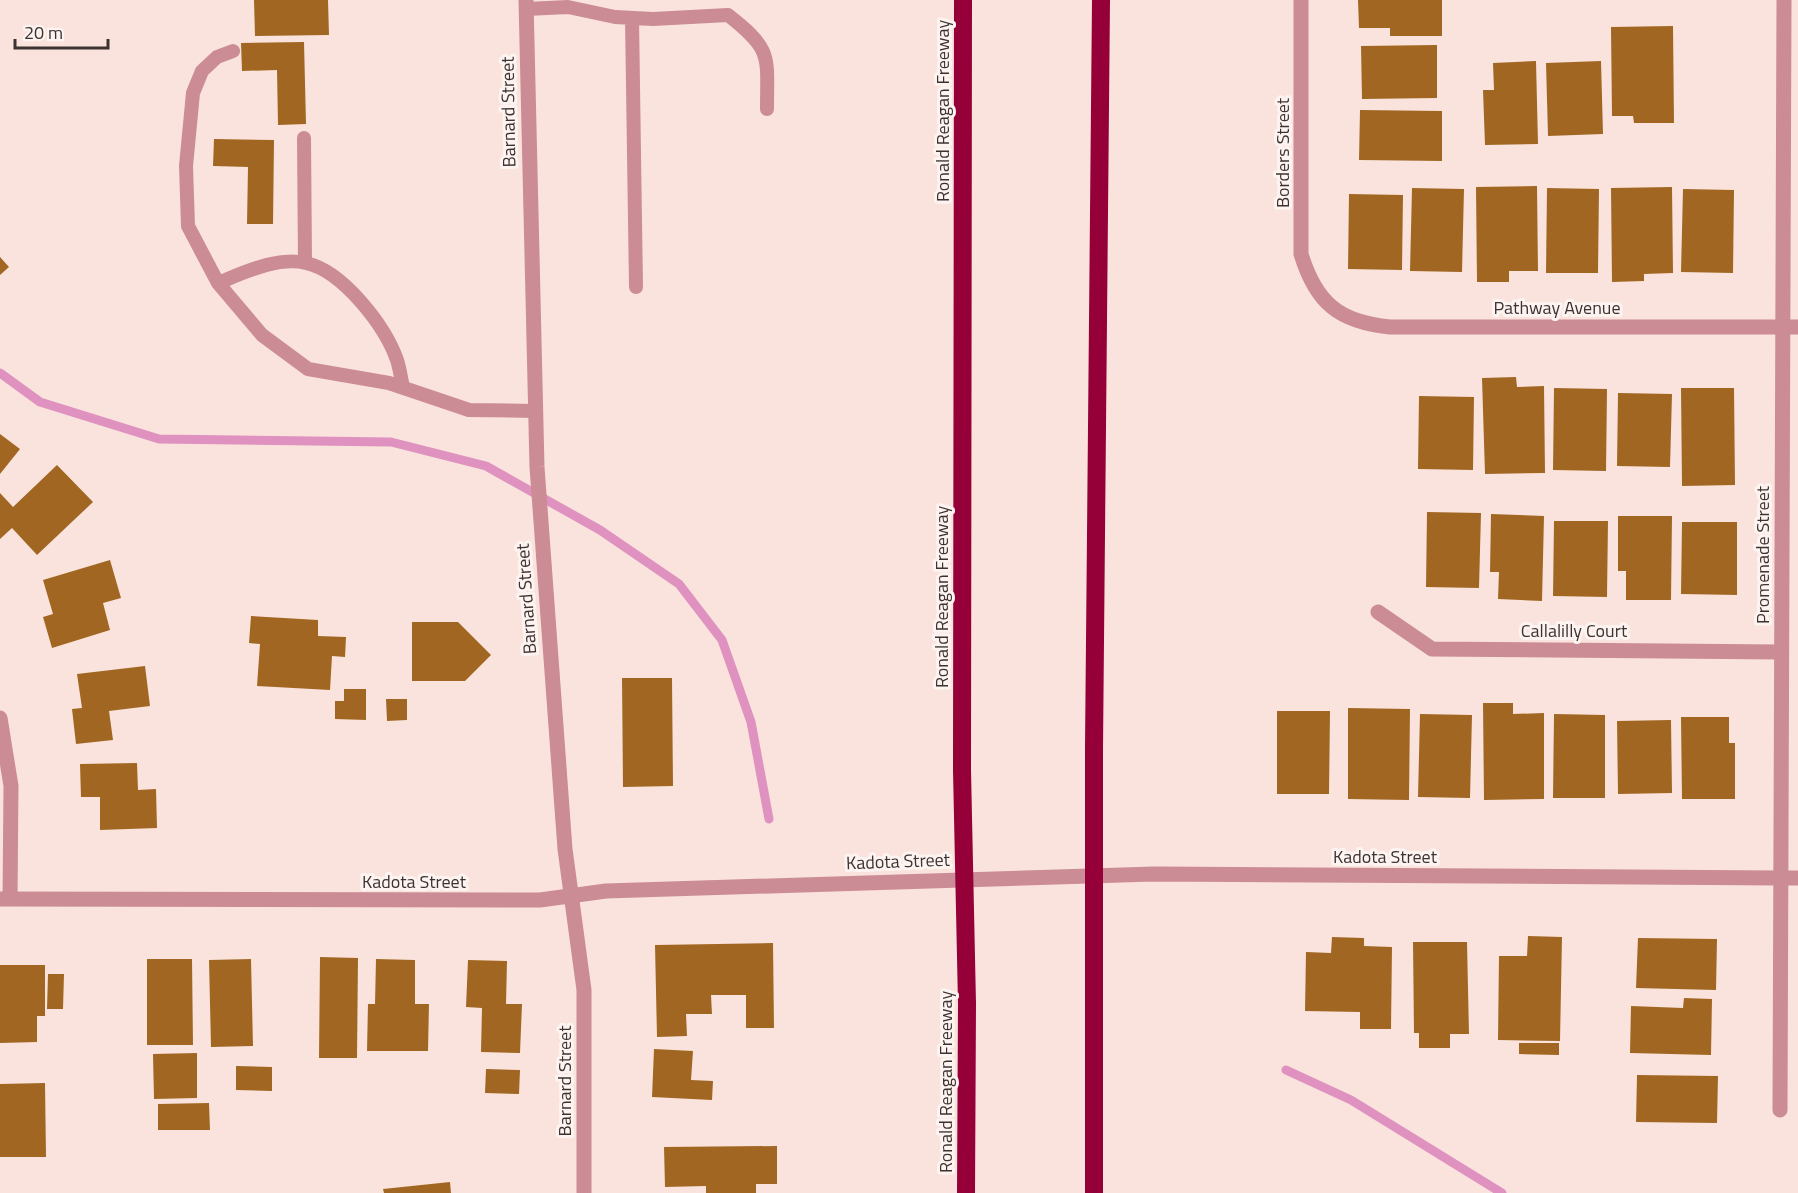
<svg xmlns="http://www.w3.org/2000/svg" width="1798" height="1193" viewBox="0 0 1798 1193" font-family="'Titillium Web',sans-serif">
<rect width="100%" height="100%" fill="#fae3dc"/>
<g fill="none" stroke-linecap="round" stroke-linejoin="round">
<path stroke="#df91c0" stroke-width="9" d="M 0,373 L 40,402 L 159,439 L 391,442 L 486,466 L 600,530 L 679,584 L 722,640 L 751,722 L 769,819
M 1286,1070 L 1351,1100 L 1502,1193"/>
</g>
<path fill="#a16722" d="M 254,0 L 328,0 L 329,35 L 255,36 Z
M 1358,0 L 1442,0 L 1442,36 L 1390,36 L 1390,28 L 1359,28 Z
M 1673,26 L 1674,123 L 1634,123 L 1633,116 L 1612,116 L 1611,27 Z
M 304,42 L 306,124 L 278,125 L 277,70 L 242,71 L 241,43 Z
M 1437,45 L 1437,98 L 1362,99 L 1361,46 Z
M 1536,61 L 1538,144 L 1485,145 L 1483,90 L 1494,90 L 1493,63 Z
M 1601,61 L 1603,134 L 1548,136 L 1546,63 Z
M 1360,110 L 1442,111 L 1442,161 L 1359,160 Z
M 214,139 L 274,140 L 273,224 L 247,224 L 248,167 L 213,166 Z
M 1537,186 L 1538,271 L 1509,271 L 1509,282 L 1477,282 L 1476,187 Z
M 1672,187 L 1673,273 L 1644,274 L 1644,281 L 1612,282 L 1611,188 Z
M 1412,188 L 1464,189 L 1462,272 L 1410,271 Z
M 1547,188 L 1599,189 L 1598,273 L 1546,273 Z
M 1683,189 L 1734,190 L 1733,273 L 1681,272 Z
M 1349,194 L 1403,195 L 1402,270 L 1348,269 Z
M 0,257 L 9,267 L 0,275 Z
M 1516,377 L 1517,387 L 1544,386 L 1545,473 L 1485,474 L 1482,378 Z
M 1554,388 L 1607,389 L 1606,471 L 1553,470 Z
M 1681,388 L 1734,388 L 1735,485 L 1682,486 Z
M 1618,393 L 1672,394 L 1670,467 L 1617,466 Z
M 1419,396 L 1474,397 L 1473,470 L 1418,469 Z
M 0,434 L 20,449 L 0,474 Z
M 57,465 L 93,502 L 37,555 L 12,528 L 0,539 L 0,493 L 13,507 Z
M 1427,512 L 1481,513 L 1479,588 L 1426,587 Z
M 1491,514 L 1544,516 L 1542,601 L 1498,599 L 1499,572 L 1490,572 Z
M 1618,516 L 1672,516 L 1671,600 L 1626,600 L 1626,571 L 1618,571 Z
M 1554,521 L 1608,521 L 1607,597 L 1553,596 Z
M 1682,522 L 1737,522 L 1737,595 L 1681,594 Z
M 110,560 L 121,598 L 103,603 L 110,630 L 52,648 L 43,617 L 53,614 L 43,580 Z
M 251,616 L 318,620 L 318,636 L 346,637 L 345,657 L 332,656 L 330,690 L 257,686 L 260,644 L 249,643 Z
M 412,622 L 458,622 L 491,655 L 465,681 L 412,681 Z
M 145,666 L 150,706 L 109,711 L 113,740 L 76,744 L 72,709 L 82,708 L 77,674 Z
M 622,678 L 672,678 L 673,786 L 623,787 Z
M 344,689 L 366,689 L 366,720 L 335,719 L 335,701 L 344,701 Z
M 386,699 L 407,699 L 407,720 L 387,721 Z
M 1483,703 L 1513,703 L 1513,714 L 1544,713 L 1544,799 L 1484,800 Z
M 1348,708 L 1410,709 L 1409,800 L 1348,799 Z
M 1277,711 L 1330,711 L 1329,794 L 1277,794 Z
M 1420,714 L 1472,715 L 1470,798 L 1418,797 Z
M 1554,714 L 1605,715 L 1605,798 L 1553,798 Z
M 1681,717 L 1729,717 L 1729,743 L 1735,743 L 1735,799 L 1682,799 Z
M 1671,720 L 1672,793 L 1618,794 L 1617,721 Z
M 137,763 L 138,790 L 156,789 L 157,828 L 100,830 L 100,797 L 81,797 L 80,764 Z
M 1528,936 L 1562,937 L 1560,1041 L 1498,1040 L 1499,956 L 1527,956 Z
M 1332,937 L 1364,938 L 1364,946 L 1392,947 L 1391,1029 L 1360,1029 L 1360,1012 L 1305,1011 L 1306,952 L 1331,953 Z
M 1638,938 L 1717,939 L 1716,990 L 1636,988 Z
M 1413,942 L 1467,942 L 1469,1034 L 1450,1034 L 1450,1048 L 1419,1048 L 1419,1033 L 1414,1033 Z
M 773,943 L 774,1028 L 746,1028 L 746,995 L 711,995 L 712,1014 L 686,1014 L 687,1036 L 657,1037 L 655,945 Z
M 320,957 L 358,958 L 357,1058 L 319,1058 Z
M 147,959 L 192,959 L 193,1045 L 147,1045 Z
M 251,959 L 253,1046 L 211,1047 L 209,960 Z
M 376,959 L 415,960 L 415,1004 L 429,1004 L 428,1051 L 367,1051 L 368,1004 L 375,1004 Z
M 468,960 L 507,961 L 506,1004 L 522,1004 L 520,1053 L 481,1052 L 482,1008 L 466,1007 Z
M 0,965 L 45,965 L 45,1016 L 37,1016 L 37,1042 L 0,1043 Z
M 48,974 L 64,974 L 63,1009 L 47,1009 Z
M 1684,998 L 1712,999 L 1711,1055 L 1630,1053 L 1631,1006 L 1683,1008 Z
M 1519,1043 L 1559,1043 L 1559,1055 L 1519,1054 Z
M 654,1049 L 693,1051 L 691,1080 L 713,1081 L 712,1100 L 652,1097 Z
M 197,1053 L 197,1098 L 154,1099 L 153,1054 Z
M 236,1066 L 272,1067 L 272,1091 L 236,1090 Z
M 486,1069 L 520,1070 L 519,1094 L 485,1093 Z
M 1637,1075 L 1718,1076 L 1717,1123 L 1636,1122 Z
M 45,1083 L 46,1157 L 0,1157 L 0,1084 Z
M 209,1103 L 210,1130 L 158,1130 L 158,1104 Z
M 777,1146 L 777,1184 L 756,1184 L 756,1193 L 706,1193 L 706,1186 L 665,1187 L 664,1147 Z
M 450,1182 L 451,1193 L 384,1193 L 383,1189 Z"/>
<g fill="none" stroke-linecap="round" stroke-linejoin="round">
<path stroke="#cb8c95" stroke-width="14" d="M 526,9 L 568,7 L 615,17 L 653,19 L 728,15 C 773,50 767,56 767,109
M 632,18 L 636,287
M 233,51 L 217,57 L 202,71 L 193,93 L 186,166 L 188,226 L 218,283 L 262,335 L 308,369 L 389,383 L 469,410 L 535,411
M 304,138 L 305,262
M 218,283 C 243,273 278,256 306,263 C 343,271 385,326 397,360 C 400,369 401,379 403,387"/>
<path stroke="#cb8c95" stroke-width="15" d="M 526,0 L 537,467 L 565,849 L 584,990 L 584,1193
M 1301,0 L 1301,254 C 1316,303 1339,322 1390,327 L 1798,327
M 1378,612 L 1432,649 L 1781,652
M 0,718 L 11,786 L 10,899
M 0,899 L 540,900 L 606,891 L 1154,874 L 1798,878
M 1780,1110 L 1784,0"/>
<path stroke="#950038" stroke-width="18" d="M 1094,748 L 1101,0
M 962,770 L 963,0
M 966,1193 L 967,1004
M 1094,1193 L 1094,1000"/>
<path stroke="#950038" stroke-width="18" d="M 1094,748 L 1094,1000
M 962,770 L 967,1004"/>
</g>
<g text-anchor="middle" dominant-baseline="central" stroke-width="6" stroke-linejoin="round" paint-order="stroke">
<g font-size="18" fill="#3c3330" stroke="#fdf4f1">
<text transform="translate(942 111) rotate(-90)">Ronald Reagan Freeway</text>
<text transform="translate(508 112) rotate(-91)">Barnard Street</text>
<text transform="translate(1282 153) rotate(-90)">Borders Street</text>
<text x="1557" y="307">Pathway Avenue</text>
<text transform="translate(1762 555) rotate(-90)">Promenade Street</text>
<text transform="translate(941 597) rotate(-90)">Ronald Reagan Freeway</text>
<text transform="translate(526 599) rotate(-94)">Barnard Street</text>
<text x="1574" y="630">Callalilly Court</text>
<text x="1385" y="856">Kadota Street</text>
<text transform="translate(898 861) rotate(-2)">Kadota Street</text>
<text x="414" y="881">Kadota Street</text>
<text transform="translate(564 1081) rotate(-90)">Barnard Street</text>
<text transform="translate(945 1082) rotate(-90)">Ronald Reagan Freeway</text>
</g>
</g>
<path d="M15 39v9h93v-9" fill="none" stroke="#3c3330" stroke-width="3"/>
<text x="24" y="39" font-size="18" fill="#3c3330" stroke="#fdf4f1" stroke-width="4.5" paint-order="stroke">20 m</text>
</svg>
